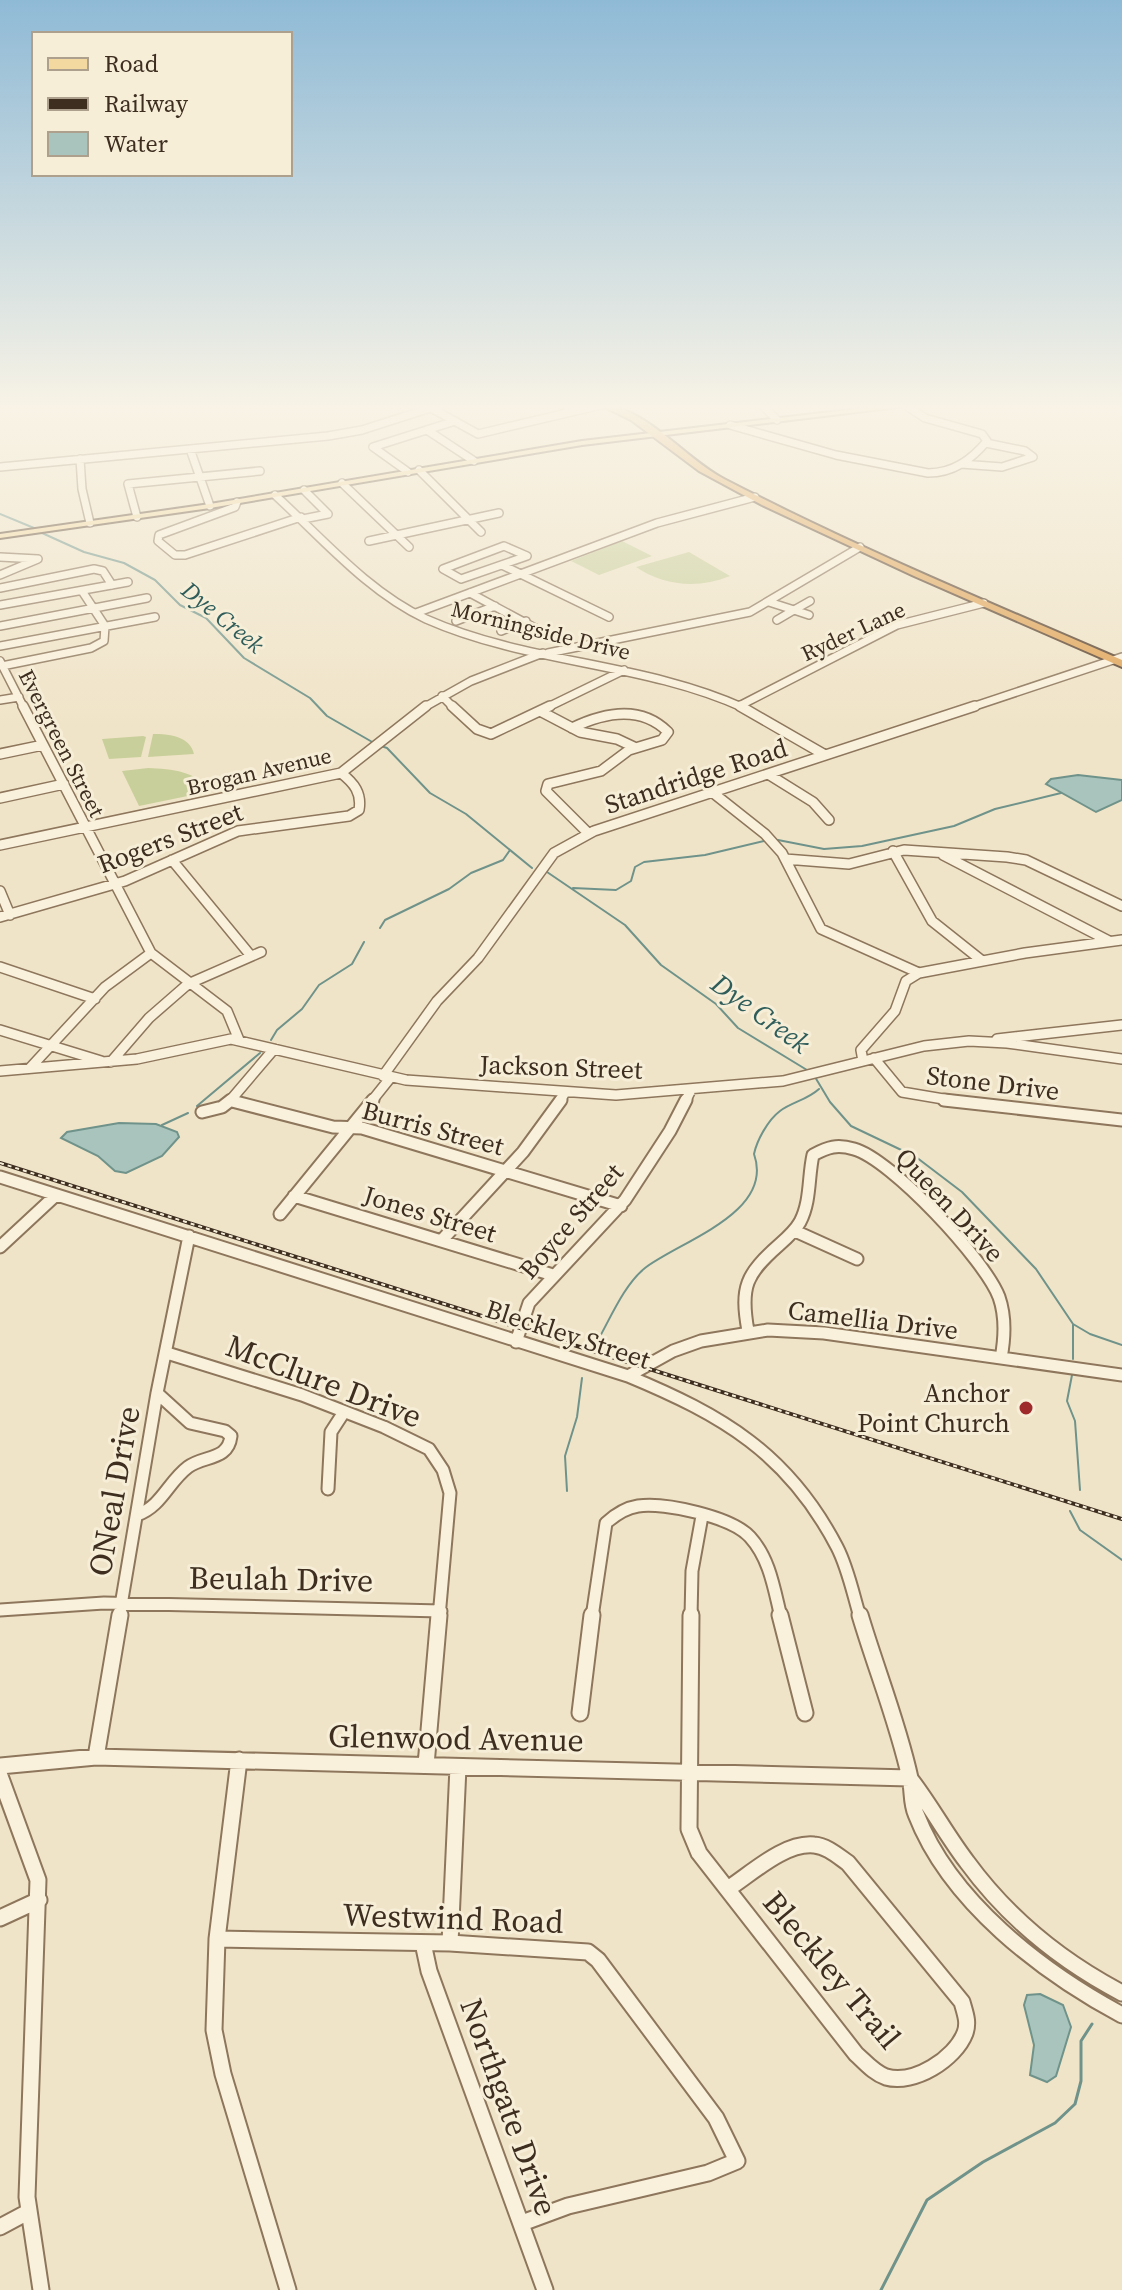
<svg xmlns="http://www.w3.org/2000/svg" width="1122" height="2290" viewBox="0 0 1122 2290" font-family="'Source Serif 4',serif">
<rect width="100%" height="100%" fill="#f0e4c8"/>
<path fill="#c9cf9b" d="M 622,541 L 652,556 L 599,575 L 571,561 Z
M 689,552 L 730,576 C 698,589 664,586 636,567 Z
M 153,734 C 169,734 190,736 194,754 L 148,757 Z
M 143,736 L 146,737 L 141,757 L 109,759 L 102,739 Z
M 148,768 C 173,769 195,771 212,791 L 139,806 L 122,771 Z"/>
<path fill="#a9c4bc" stroke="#6f938a" stroke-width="2" d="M 1078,775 L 1122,780 L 1122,800 L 1096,812 L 1046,784 L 1051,779 Z
M 119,1123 L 156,1124 L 177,1132 L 179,1137 L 162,1156 L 126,1173 L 115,1171 L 98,1156 L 61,1138 L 67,1132 Z
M 1040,1994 L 1063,2005 L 1071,2027 L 1056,2076 L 1047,2082 L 1030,2075 L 1034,2045 L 1024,2005 L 1027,1995 Z"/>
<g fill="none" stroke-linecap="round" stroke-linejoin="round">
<path stroke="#6f938a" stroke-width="2" d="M 0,514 L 34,528
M 42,533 L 84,552 L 124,563 L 155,580 L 180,605 L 206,618 L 244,658 L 310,698 L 327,716 L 374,743
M 381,746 L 387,748 L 430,793 L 466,814 L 532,868
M 778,840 L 824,849 L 862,846 L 954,826 L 995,809 L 1061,793
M 547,872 L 625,925 L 661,965 L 716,1004 L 738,1028 L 807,1070
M 573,888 L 616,890 L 631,881 L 635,867 L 644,862 L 705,855 L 764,841
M 380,928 L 385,920 L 449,889 L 471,873 L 503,860 L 510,850
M 271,1040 L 277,1030 L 302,1009 L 319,985 L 352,964 L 364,942
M 815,1077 L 830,1102 L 851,1126 L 916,1157 L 962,1192 L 1036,1269 L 1073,1324 L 1090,1334 L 1122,1345
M 197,1106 L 260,1053
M 162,1125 L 188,1113
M 1073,1325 L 1073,1359
M 598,1340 C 611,1317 624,1285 645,1268 C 680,1241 775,1213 754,1154 C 757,1140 768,1120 780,1111 C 792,1102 807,1100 819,1089
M 1072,1375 L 1067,1401 L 1075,1421 L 1080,1490
M 567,1491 L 565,1456 L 577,1417 L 582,1378
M 1070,1511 L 1080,1530 L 1122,1560"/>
<path stroke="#6f938a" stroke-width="3" d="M 881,2290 L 927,2200 L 983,2162 L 1055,2123 L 1075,2104 L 1081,2081 L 1081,2041 L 1092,2024"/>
<defs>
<path id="minor-far3" d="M 762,405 L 777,420
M 431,408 L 478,434 L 601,405
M 730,425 L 836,455 L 928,473 C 953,473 971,460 987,441 L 982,434 L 925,418 L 905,405
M 427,430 L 474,461
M 190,449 L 210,506
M 80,459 L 82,489 L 90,523
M 961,464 L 1002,467 L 1033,457 L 1025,451 L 986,443
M 0,467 L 328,436 L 362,430 L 440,405
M 419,470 L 481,532
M 408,472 L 373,447 L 455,421
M 342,483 L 409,547
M 275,495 C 322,538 368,592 426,619 C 528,664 643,662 744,708
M 237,502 L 235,507 L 159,535 L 158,541 L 175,555 L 185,555 L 301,517
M 137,517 L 128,484 L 260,471
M 303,519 L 328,514 L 304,490
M 369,541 L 499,513
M 504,546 L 527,556 L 461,579 L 443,569 Z
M 0,557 L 38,559 L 0,575
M 502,565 L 609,617
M 0,588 L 94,569 L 103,571 L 112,585
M 470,593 L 546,634
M 769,602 L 794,610 L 777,620
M 0,605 L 128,582
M 416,613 L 657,523 L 755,497
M 809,615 L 794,610 L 810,601
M 456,621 L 495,606
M 0,626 L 147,598
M 501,631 L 526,621
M 0,646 L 155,617
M 548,653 L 750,612 L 860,547
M 0,661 L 24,708
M 2,666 L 91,648 L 104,641 L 105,626 L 82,591
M 442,696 L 454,708
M 0,700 L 19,697
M 741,705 L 897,625 L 984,603
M 423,708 L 471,681 L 543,653
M 546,708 L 624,670
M 969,708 L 1122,657"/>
<path id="minor-far2" d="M 23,706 L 151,953 L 227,1011 L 239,1040
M 452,706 L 477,729 L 491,734 L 550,706
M 740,706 L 825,755
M 540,711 L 580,732 L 617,739 L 634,747
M 572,728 C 603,713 640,704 668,732 L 662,740 L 629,750 L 601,771 L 548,784 L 546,791 L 588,833
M 0,754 L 43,745
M 768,774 L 813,802 L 829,820
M 712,792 L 765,834 L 782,853 L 821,929 L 919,973
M 0,798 L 64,784
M 0,845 L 341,773 L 426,706
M 893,851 L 932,921 L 981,960
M 943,855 L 1109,941
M 785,859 L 849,864 L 904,850 L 1007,857 L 1026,860 L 1122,906
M 172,860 L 251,956
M 0,891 L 10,915
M 0,917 L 125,881 L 238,831 L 349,816 L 359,810 C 362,793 354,783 341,773
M 0,967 L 95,999
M 0,1030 L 101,1061
M 997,1039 L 1122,1025
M 874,1058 L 902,1092 L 961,1102
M 863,1061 L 861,1050 L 895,1011 L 906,981 L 919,973 L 1025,953 L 1122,940
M 111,1062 L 149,1018 L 188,984 L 261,952
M 30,1068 L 105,987 L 151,953
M 0,1071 L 137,1059 L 231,1039 L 406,1080 L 616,1095 L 783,1081 L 924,1046 L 969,1041 L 1007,1043 L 1122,1059
M 383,1076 L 437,1001 L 478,958 L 554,853 L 594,831 L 975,706
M 229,1102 L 274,1049
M 371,1102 L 391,1077
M 559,1102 L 564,1094
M 685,1102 L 691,1090"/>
<path id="minor-far1" d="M 944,1100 L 1122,1120
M 232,1101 L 333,1127 L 362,1128 L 621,1206
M 202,1112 L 222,1107 L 231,1100
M 0,1177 L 628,1376 C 722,1415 788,1453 837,1547 C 848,1568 853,1594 860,1617
M 294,1196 L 553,1275
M 280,1214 L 373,1100
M 795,1231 L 857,1259
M 442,1240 L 523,1152 L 561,1100
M 0,1247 L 56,1195
M 748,1331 C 740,1287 746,1274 779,1245 C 787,1238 795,1231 800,1222 C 811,1201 808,1177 813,1155 C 828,1147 837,1144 854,1149 C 891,1159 985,1260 999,1297 C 1006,1317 1005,1337 1001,1358
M 516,1342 L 529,1303 L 625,1200 L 670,1131 L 686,1100
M 167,1353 L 302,1395 L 384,1427 L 429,1449 L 443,1470 L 450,1493 L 439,1617
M 628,1376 L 673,1351 L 701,1341 L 768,1330 L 824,1333 L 1122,1375
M 328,1489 L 331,1432 L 344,1412
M 137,1515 C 162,1506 168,1482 188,1467 C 204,1455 228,1461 231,1436 L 225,1431 L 190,1423 L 157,1393
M 0,1610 L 104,1603 L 441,1611
M 119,1617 L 157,1393 L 189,1236
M 592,1617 L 606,1523 C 616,1514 625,1508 638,1506 C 665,1502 732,1517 750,1537 C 770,1559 774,1589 781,1617
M 691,1617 L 692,1571 L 702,1516"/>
<path id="minor" d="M 691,1615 L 689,1829 L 699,1853 L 856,2054 C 865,2062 874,2073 886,2077 C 914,2085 955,2059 965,2033 C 969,2022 965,2013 962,2002 L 848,1863 C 838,1856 827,1846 814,1845 C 785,1842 752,1873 729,1888
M 780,1615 L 805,1713
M 860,1615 C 876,1669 898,1723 910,1778 C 913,1790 911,1803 916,1814 C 950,1902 1042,1972 1122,2015
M 580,1713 L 592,1615
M 96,1757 L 120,1615
M 239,1760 L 217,1939 L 214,2030 L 223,2074 L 288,2290
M 426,1765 L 439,1615
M 0,1766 L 96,1757 L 910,1778
M 0,1776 L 38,1880 L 27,2197 L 41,2290
M 911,1780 C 931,1806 947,1836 967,1862 C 1008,1918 1061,1961 1122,1993
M 0,1918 L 39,1900
M 217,1939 L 450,1943 L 588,1952 L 598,1960 L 716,2118 L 737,2161 L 708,2173 L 568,2206 L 522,2223
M 423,1943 L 429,1971 L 545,2290
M 450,1943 L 458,1767
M 0,2227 L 28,2212"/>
<path id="major" d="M 891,405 L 915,405 L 582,445 L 210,508 L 0,538 L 0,534 L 210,504 L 582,441 Z"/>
<path id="highway" d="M 600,405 C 644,405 685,459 724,479 C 853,546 988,602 1122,660 L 1122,667 L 914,576 L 762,505 L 699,471 L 631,420 Z"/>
</defs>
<use href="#minor-far3" stroke="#8d765c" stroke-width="10"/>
<use href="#minor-far2" stroke="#8d765c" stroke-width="12"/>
<use href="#minor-far1" stroke="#8d765c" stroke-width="15"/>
<use href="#minor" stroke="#8d765c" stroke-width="19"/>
<use href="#major" stroke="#5b4430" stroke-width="4"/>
<use href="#highway" stroke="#5b4430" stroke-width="4"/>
<use href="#minor-far3" stroke="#faf1dc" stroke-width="7"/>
<use href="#minor-far2" stroke="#faf1dc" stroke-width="9"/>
<use href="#minor-far1" stroke="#faf1dc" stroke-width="11"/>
<use href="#minor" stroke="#faf1dc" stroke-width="15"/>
<use href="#major" fill="#f3d9a0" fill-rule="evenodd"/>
<use href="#highway" fill="#e0a458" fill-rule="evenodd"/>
<defs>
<path id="rail" d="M 0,1163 L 1122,1519"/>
</defs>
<use href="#rail" stroke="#3d2e20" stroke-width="4"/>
<use href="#rail" stroke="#f7eed8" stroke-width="2" stroke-dasharray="4" stroke-linecap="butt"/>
</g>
<linearGradient id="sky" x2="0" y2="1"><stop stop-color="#8fbad6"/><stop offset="0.56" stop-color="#f8f3e6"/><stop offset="1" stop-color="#f8f3e6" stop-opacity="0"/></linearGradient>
<rect width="1122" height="726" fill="url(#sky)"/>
<circle fill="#9e2a2b" stroke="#f7eed8" stroke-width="3" cx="1026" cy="1408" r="8"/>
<g text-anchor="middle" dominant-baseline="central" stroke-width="6" stroke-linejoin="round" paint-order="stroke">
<g font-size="22" fill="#3d2e20" stroke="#f7eed8">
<text transform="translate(541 630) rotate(14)">Morningside Drive</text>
<text transform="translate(853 631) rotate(-25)">Ryder Lane</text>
<text transform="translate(62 743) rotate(63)">Evergreen Street</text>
<text transform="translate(259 771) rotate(-13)">Brogan Avenue</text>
</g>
<g font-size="24" font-style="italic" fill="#2f5d5a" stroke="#f7eed8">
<text transform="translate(223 617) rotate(39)">Dye Creek</text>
</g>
<g font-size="26" fill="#3d2e20" stroke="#f7eed8">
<text transform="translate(696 776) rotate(-18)">Standridge Road</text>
<text transform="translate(170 838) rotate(-21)">Rogers Street</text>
<text transform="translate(561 1067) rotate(2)">Jackson Street</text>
<text transform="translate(993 1083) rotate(7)">Stone Drive</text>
<text transform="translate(433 1128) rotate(15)">Burris Street</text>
<text transform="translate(950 1205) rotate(47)">Queen Drive</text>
<text transform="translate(430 1214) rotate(17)">Jones Street</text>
<text transform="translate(571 1221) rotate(-49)">Boyce Street</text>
<text transform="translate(873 1320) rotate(7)">Camellia Drive</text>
<text transform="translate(568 1334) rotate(18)">Bleckley Street</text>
</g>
<g font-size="26" fill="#3d2e20" stroke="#f7eed8" text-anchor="end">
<text x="1010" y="1393">Anchor<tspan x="1010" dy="30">Point Church</tspan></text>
</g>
<g font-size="28" font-style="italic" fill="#2f5d5a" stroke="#f7eed8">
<text transform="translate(761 1013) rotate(36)">Dye Creek</text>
</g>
<g font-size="32" fill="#3d2e20" stroke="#f7eed8">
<text transform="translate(324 1381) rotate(21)">McClure Drive</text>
<text transform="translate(114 1491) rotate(-80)">ONeal Drive</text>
<text transform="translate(281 1579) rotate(1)">Beulah Drive</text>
<text transform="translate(456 1738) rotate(1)">Glenwood Avenue</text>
<text transform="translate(453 1918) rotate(2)">Westwind Road</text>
<text transform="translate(832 1970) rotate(50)">Bleckley Trail</text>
<text transform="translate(509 2107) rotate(70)">Northgate Drive</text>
</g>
</g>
<rect x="32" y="32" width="260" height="144" fill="#f7eed8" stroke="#ada18e" stroke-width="2"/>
<rect x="48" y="58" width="40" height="12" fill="#f3d9a0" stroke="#ada18e" stroke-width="2"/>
<text x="104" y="72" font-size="24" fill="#3d2e20">Road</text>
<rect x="48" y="98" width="40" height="12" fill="#3d2e20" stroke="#ada18e" stroke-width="2"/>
<text x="104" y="112" font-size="24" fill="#3d2e20">Railway</text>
<rect x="48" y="132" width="40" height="24" fill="#a9c4bc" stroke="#ada18e" stroke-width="2"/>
<text x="104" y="152" font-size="24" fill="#3d2e20">Water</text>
</svg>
